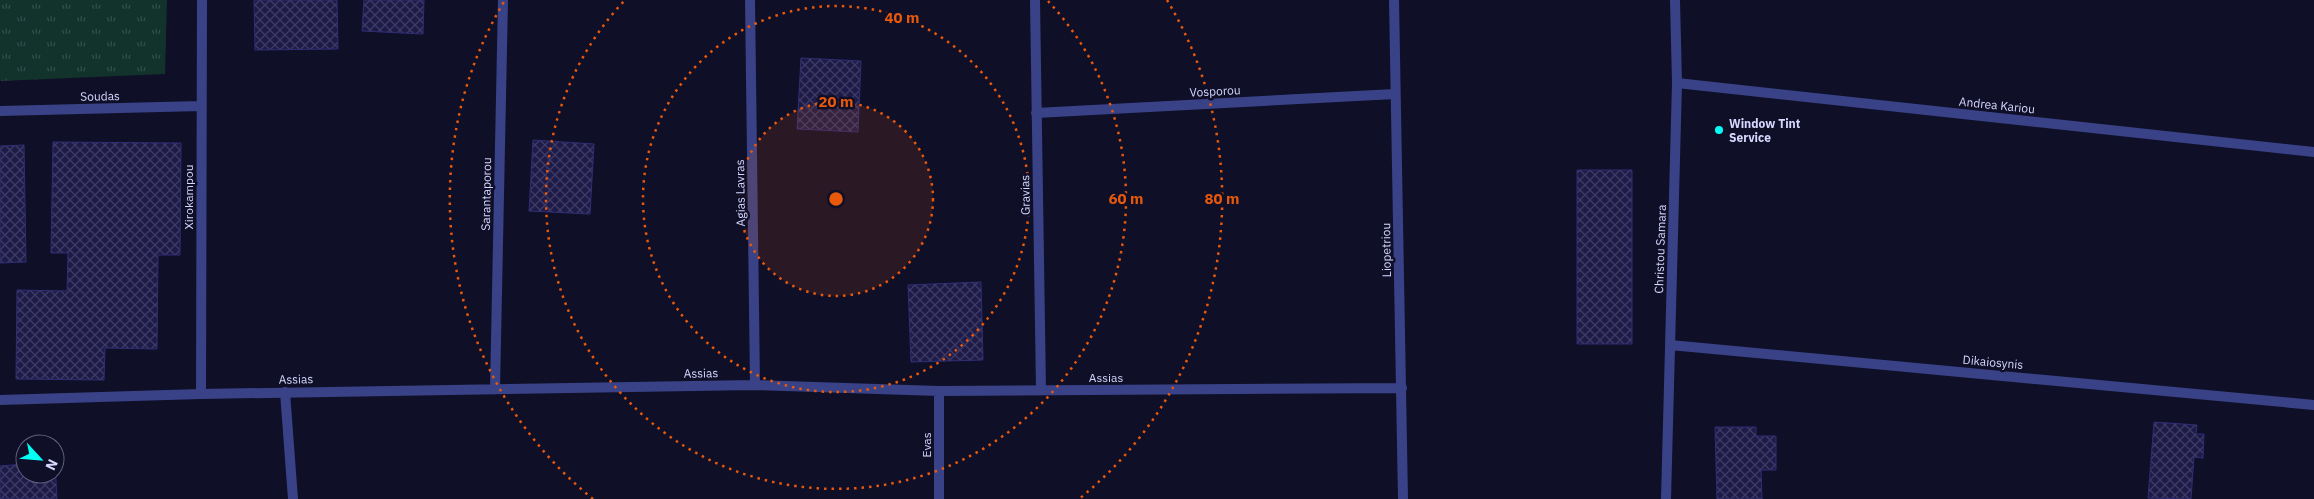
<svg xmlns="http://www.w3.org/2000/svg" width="2314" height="499" viewBox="0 0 2314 499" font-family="'IBM Plex Sans',sans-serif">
<defs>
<pattern id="grass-tufts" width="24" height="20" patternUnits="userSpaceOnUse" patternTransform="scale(1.25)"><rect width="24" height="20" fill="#12322c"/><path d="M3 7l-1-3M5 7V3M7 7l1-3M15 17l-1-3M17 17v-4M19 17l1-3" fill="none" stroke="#344f4c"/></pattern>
<pattern id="building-cross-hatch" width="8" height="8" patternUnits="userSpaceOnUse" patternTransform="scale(1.25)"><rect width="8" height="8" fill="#1e1b49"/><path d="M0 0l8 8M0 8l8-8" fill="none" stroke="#3e3b64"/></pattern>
</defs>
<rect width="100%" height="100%" fill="#100f28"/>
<path fill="url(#grass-tufts)" d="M 0,0 L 167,0 L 165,74 L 0,81 Z"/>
<path fill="url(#building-cross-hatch)" stroke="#302d75" d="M 254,0 L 337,0 L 338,49 L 255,50 Z
M 364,0 L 424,0 L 423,34 L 362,31 Z
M 801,58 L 861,61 L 858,132 L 797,129 Z
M 533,140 L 594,144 L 590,214 L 529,211 Z
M 53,142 L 181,143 L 180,255 L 158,255 L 157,349 L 105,348 L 104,380 L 16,379 L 17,290 L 67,291 L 68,253 L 51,253 Z
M 24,145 L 26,262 L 0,263 L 0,146 Z
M 1577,170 L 1632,170 L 1632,344 L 1577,344 Z
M 981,282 L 983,360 L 911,362 L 908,285 Z
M 2154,422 L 2197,425 L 2196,434 L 2204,434 L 2203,458 L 2194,457 L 2191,499 L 2148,498 Z
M 1715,427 L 1756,427 L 1756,436 L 1776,436 L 1776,470 L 1761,470 L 1762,499 L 1717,499 Z
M 55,463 L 57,499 L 0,499 L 0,466 L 25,464 L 25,474 L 55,474 Z"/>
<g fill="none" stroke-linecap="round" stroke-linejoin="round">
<path stroke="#394287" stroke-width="10" d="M 285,392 L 293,499"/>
<path stroke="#394287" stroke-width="10" d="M 750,0 L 755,385
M 1035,0 L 1041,390
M 1394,0 L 1403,499
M 1677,83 L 2314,152
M 0,111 L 201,106
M 1036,113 L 1395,94
M 1670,345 L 2314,405
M 495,389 L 503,0
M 201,394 L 202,0
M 0,400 L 201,394 L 755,385 L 939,391 L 1402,388
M 939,499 L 939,391
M 1666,499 L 1677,83 L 1675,0"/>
</g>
<circle cx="836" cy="199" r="97" fill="#e8590c" fill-opacity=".12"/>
<g fill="none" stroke="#e8590c" stroke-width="2.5" stroke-dasharray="2.5 5">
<circle cx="836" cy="199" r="97"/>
<circle cx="836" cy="199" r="193"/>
<path d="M1048 1A290 290 0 1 1 624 1"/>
<path d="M593 499A386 386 0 0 1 505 0M1167 0A386 386 0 0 1 1079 499"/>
</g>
<circle fill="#02fff4" stroke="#100f28" stroke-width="2" cx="1719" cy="130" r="5"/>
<g text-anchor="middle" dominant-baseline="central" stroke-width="5" stroke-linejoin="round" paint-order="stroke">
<g font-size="12" fill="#d6d7ff" stroke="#100f28">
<text transform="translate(1215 91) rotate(-3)">Vosporou</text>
<text transform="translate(100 96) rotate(-1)">Soudas</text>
<text transform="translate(1997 105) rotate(6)">Andrea Kariou</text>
<text transform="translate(740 193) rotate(-91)">Agias Lavras</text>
<text transform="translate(486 194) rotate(-89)">Sarantaporou</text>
<text transform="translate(1025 195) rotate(-91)">Gravias</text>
<text transform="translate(188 197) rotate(-90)">Xirokampou</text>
<text transform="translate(1660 249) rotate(-88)">Christou Samara</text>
<text transform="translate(1386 250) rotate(-91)">Liopetriou</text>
<text transform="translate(1993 362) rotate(5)">Dikaiosynis</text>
<text transform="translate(701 373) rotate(-1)">Assias</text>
<text x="1106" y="377">Assias</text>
<text transform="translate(296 379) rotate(-1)">Assias</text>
<text transform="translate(926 445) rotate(-90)">Evas</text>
</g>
<g font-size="12" font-weight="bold" fill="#d6d7ff" stroke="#100f28" text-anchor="start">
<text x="1729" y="123">Window Tint<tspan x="1729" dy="14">Service</tspan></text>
</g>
</g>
<circle cx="836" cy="199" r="8" fill="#e8590c" stroke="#100f28" stroke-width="2.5"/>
<g font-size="15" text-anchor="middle" font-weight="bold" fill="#e8590c" stroke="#100f28" stroke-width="5" stroke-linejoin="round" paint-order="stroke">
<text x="902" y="23">40 m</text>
<text x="836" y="107">20 m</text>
<text x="1126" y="204">60 m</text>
<text x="1222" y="204">80 m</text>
</g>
<g transform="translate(40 459) rotate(116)"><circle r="24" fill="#100f28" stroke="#5f5f7e"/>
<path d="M0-4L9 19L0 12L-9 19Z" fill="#02fff4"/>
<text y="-8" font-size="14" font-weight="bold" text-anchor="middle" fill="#d6d7ff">N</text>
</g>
</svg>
